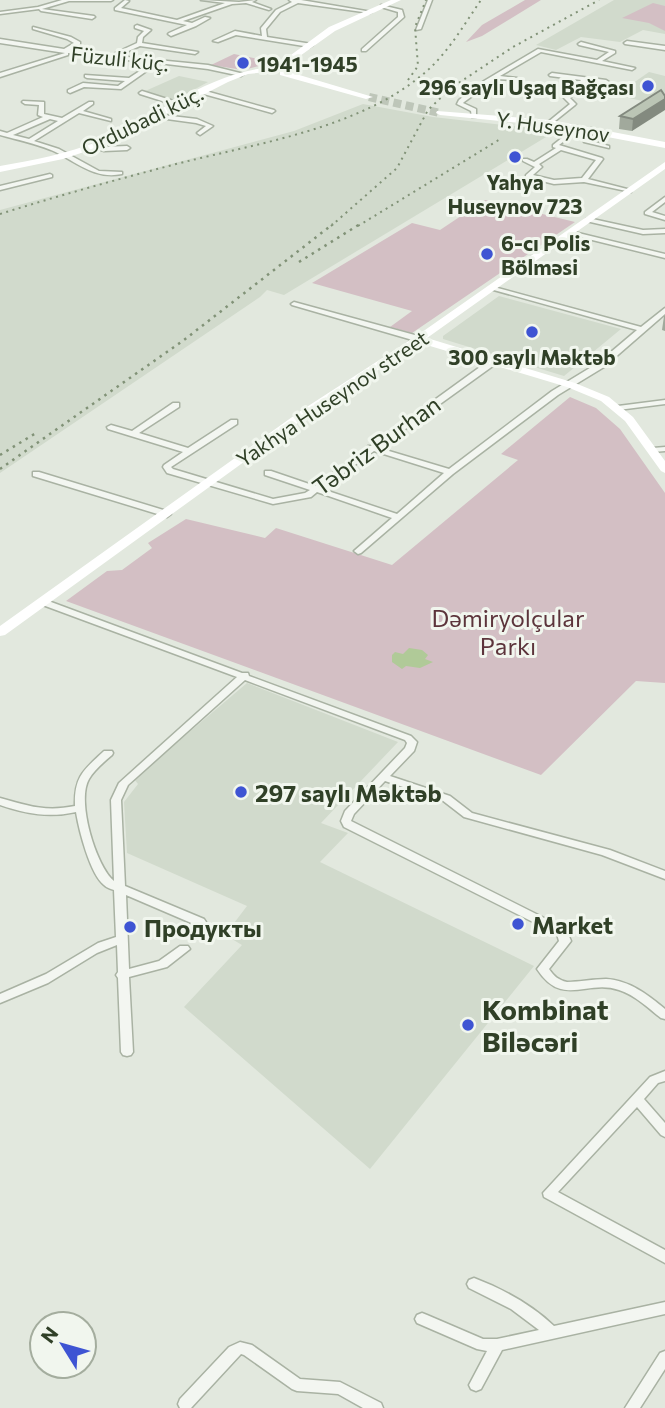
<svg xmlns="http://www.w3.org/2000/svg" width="665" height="1408" viewBox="0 0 665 1408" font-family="Commissioner,sans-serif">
<rect width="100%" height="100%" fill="#e2e8de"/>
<path fill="#d1dacc" d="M 614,0 L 665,0 L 665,34 L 643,30 L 620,42 L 581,37 L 556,50 L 536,45 Z
M 649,72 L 665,76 L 665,102 L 660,105 L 616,95 Z
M 179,76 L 208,82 L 173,101 L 143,92 Z
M 363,104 L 433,117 L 556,131 L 284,295 L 267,290 L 260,297 L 0,473 L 0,210 L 294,131 Z
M 499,296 L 621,329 L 564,376 L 443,339 L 443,336 Z
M 247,683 L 398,742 L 321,823 L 348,833 L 320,862 L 534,966 L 370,1169 L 184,1007 L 242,945 L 225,935 L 247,906 L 127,853 L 124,802 L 138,784 L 134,779 Z"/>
<path fill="#d3bfc4" d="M 525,0 L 541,0 L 482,36 L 466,42 L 482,25 Z
M 653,3 L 665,6 L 665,31 L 649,23 L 622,18 Z
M 234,54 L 274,62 L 243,70 L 211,65 Z
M 485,200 L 575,222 L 412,333 L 390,327 L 412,311 L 312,283 L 412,223 L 440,230 Z
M 570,397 L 596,408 L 620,429 L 665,493 L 665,683 L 636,681 L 541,775 L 66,601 L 107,571 L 122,570 L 152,548 L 148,543 L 186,519 L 265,538 L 276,528 L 392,565 L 518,460 L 501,454 Z"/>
<path fill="#b0ca98" d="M 409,648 L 422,650 L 428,655 L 425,659 L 433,662 L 420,668 L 406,666 L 402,669 L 392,662 L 392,655 L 395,652 L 403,654 Z"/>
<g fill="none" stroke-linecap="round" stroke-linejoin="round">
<path stroke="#bec6b9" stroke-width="8" stroke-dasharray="8 4.5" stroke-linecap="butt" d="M 369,97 L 440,113"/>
<defs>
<path id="street" d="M 62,0 L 113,0 L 111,1 L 69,1 L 42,9 L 94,16 L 95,17 L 92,19 L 41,11 L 39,9 L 0,14 L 0,12 L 38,7 Z
M 125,0 L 129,1 L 121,8 L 177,20 L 225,3 L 201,0 L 239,2 L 256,0 L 252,2 L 271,9 L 269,10 L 246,3 L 232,4 L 183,21 L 192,23 L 205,17 L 210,18 L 196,26 L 171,36 L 168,34 L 169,33 L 187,25 L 115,10 L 115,8 Z
M 289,0 L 301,0 L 372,12 L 370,13 L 298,3 L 280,12 L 266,29 L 267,37 L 312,44 L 313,45 L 310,47 L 236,35 L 218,42 L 213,41 L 235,31 L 262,36 L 261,28 L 276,10 L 292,2 Z
M 428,0 L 432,0 L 421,29 L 416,30 Z
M 381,5 L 402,10 L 404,17 L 366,51 L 362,51 L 362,49 L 398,17 L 398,12 L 381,7 Z
M 137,25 L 151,30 L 143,37 L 142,43 L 198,52 L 195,54 L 140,46 L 117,56 L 208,65 L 244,74 L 241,76 L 208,69 L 158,63 L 121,89 L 84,87 L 70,93 L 68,92 L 68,90 L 83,83 L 118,86 L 125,81 L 87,78 L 85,77 L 85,75 L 129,78 L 152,63 L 68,53 L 68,55 L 0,77 L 0,73 L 65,53 L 0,43 L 0,39 L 64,49 L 74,43 L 67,39 L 33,29 L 33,27 L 71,37 L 80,42 L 80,44 L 70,50 L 111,55 L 137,43 L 138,37 L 144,31 L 135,28 L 135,26 Z
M 627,41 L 665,46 L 665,50 L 625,44 L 624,43 Z
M 581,42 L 615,51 L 615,53 L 602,61 L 635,68 L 632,70 L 541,52 L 500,76 L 517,78 L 517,80 L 496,79 L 464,102 L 463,103 L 476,109 L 476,117 L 472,117 L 471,111 L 457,104 L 459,100 L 484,81 L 538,49 L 597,60 L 609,52 L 579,45 L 578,44 Z
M 552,73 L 606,80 L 609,82 L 606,84 L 587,81 L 570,98 L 576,104 L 575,105 L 550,125 L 547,123 L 548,122 L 570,104 L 564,98 L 581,80 L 550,76 L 549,75 Z
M 202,90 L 274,110 L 275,111 L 272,113 L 200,93 L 200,91 Z
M 142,91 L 180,103 L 181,104 L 178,106 L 140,94 L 139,93 Z
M 23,101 L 44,102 L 44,114 L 62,118 L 89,102 L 93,102 L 93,104 L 83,111 L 111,119 L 111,121 L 79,113 L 34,141 L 59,149 L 99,171 L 122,172 L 122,174 C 94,180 76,161 51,150 C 34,143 18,140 0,135 L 0,131 L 7,133 L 43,117 L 38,115 L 39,105 L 25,104 L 22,102 ZM 50,119 L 58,121 L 29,139 L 13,135 Z
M 154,114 L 197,119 L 213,126 L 200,135 L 197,133 L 206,126 L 196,123 L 152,117 L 152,115 Z
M 577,126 L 582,127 L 559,145 L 602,158 L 603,159 L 588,179 L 631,190 L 631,192 L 584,182 L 554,184 L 526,177 L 526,175 L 535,167 L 523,161 L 523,159 L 527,159 L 534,162 L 556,148 L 553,147 L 553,145 ZM 561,150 L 596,160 L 582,178 L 554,180 L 533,175 L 542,167 L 539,164 Z
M 591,128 L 596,129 L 588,140 L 609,146 L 609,148 L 584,142 L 582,139 Z
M 94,144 L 104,147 L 127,146 L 130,148 L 127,150 L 104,151 L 92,147 L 92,145 Z
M 50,174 L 52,175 L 52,177 L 0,190 L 0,186 Z
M 665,197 L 665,202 L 652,212 L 665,216 L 665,220 L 645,214 L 645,212 Z
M 588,218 L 643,230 L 665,229 L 665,233 L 643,234 L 586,221 L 586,219 Z
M 570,231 L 665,254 L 665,258 L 568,234 L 567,233 Z
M 490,287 L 494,287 L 641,327 L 665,308 L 665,314 L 604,367 L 558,395 L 453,474 L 361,553 L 358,554 L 354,551 L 392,518 L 317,492 L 311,497 L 273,504 L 167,473 L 163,467 L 164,465 L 183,452 L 108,429 L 107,427 L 111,425 L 132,431 L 173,403 L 179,403 L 179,407 L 139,433 L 188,448 L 231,420 L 237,420 L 237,424 L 171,467 L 173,469 L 273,499 L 305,493 L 310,490 L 265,475 L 265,471 L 271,471 L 315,486 L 367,449 L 368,446 L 371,446 L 491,359 L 497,359 L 497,363 L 379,448 L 449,469 L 552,391 L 598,363 L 637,330 L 490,289 ZM 374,451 L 444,473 L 397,514 L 322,489 Z
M 294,302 L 422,337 L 423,339 L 422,341 L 416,341 L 292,305 L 291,304 Z
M 665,400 L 665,404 L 618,410 L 614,408 L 618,406 Z
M 665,447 L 665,451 L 653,452 L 649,450 L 653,448 Z
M 33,472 L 39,472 L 170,512 L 171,514 L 167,517 L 164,516 L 33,476 Z
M 43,599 L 242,673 L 248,673 L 249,676 L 411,736 L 417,742 L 414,751 L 390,776 L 450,796 L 472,813 L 610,850 L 665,871 L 665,879 L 602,855 L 464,817 L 442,800 L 385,781 L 354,814 L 351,821 L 566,929 L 571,941 L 549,969 C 554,976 558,980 567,982 C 580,982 593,979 606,979 C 629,980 648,995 665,1009 L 665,1019 L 661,1018 C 648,1008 635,995 619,990 C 587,979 562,1008 537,969 L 559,941 L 557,934 L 344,827 L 341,821 L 345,811 L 405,748 L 407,743 L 405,740 L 245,680 L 128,785 L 121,800 L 125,886 L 204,919 L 206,922 L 204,925 L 196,925 L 126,895 L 129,969 L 159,961 L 180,946 L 188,946 L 190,949 L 167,967 L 129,977 L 133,1052 L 131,1055 L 127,1056 L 123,1055 L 121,1052 L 118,978 L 116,975 L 118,972 L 117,945 L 97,953 L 48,983 L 0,1003 L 0,994 L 46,974 L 98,943 L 116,937 L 114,890 C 111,889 107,888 104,885 C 90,874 79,830 76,812 C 49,818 26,814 0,805 L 0,798 C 28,806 46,812 75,806 C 74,776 84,770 104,751 L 112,751 L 113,753 L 112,755 C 104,762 94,770 89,779 C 76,801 96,866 114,881 L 111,800 L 119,783 L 237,677 L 40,604 L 39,602 Z
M 665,1071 L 665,1081 L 658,1083 L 644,1099 L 665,1123 L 665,1137 L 661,1135 L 637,1107 L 558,1192 L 665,1250 L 665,1263 L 544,1197 L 543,1193 L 650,1077 Z
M 474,1278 C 503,1289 532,1305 554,1326 L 665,1302 L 665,1314 L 502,1350 L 481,1389 L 476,1391 L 471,1389 L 469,1385 L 487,1351 L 477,1349 L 417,1323 L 415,1319 L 417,1315 L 422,1313 L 427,1315 L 483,1339 L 497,1339 L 539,1330 L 511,1309 L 469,1288 L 467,1284 L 469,1280 Z
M 240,1342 L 252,1345 L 300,1379 L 340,1382 L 381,1403 L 383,1408 L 363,1408 L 338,1394 L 297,1391 L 292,1389 L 244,1355 L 241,1354 L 191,1408 L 180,1408 L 178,1404 L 180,1399 L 229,1347 Z
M 665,1351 L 665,1369 L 640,1408 L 625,1408 L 660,1353 Z"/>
</defs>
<use href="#street" stroke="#a9b2a3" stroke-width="3"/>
<use href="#street" fill="#f3f6f1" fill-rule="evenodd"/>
<path fill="#fff" fill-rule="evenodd" d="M 391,0 L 401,0 L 335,31 L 283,68 L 276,66 L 329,27 Z
M 264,68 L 268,70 L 267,72 L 248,74 L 228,82 L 105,145 L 63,159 L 0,172 L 0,166 C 33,160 67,154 99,141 C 153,119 204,75 264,68 Z
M 280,71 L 286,71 L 373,97 L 366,99 L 280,75 Z
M 437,111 L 550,120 L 665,142 L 665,148 L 550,126 L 440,115 L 436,113 Z
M 665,162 L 665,169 L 427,338 L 575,383 L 609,397 L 633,417 L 665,461 L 665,473 L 661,471 L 625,421 L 601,401 L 567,387 L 420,343 L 310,414 L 5,635 L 0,636 L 0,626 L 302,410 L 415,337 Z"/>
<path stroke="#819277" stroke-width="2" stroke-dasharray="2 4.5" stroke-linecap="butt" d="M 408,80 L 418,66 L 415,27 L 426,0
M 0,214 C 61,195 122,178 184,162 C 261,143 360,127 422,75 C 447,55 463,26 481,0
M 331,226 L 397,168 L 428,110 L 451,88 L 513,47 L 599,0
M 358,226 L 502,138"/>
<path stroke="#819277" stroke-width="2.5" stroke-dasharray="2.5 5" stroke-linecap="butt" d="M 299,262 L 360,224
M 0,455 L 36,433
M 0,469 L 184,340 L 333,224"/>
</g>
<path fill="#a1a99c" d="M 661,90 L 632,131 L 619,129 L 620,116 Z
M 664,316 L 665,316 L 665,331 L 662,330 Z"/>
<path fill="#838a7f" d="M 665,99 L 665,110 L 632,131 L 633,119 Z"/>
<path fill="#bbc5b5" stroke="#838a7f" stroke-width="2" d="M 661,90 L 665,96 L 665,99 L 633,119 L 620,116 Z"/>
<g fill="#3e54d3" stroke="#f1f6ee" stroke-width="2.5">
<circle cx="243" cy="63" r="7"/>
<circle cx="648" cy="86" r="7"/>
<circle cx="515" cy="157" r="7"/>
<circle cx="487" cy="254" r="7"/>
<circle cx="532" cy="332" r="7"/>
<circle cx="241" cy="792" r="7"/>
<circle cx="518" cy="924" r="7"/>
<circle cx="130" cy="927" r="7"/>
<circle cx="468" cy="1025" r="7"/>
</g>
<g text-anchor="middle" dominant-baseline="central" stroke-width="6" stroke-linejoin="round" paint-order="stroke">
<g font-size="21" fill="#304027" stroke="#f1f6ee">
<text transform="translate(120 58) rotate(6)">Füzuli küç.</text>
<text transform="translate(142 120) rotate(-26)">Ordubadi küç.</text>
<text transform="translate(553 126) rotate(8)">Y. Huseynov</text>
<text transform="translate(332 398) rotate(-34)">Yakhya Huseynov street</text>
</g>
<g font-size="21" font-weight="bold" fill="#304027" stroke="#f1f6ee" text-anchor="start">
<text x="257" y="63">1941-1945</text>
<text x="634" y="86" text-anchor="end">296 saylı Uşaq Bağçası</text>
<text x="515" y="181" text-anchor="middle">Yahya<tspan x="515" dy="24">Huseynov 723</tspan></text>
<text x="501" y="242">6-cı Polis<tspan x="501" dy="24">Bölməsi</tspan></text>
<text x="532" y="356" text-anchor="middle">300 saylı Məktəb</text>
</g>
<g font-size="24" fill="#304027" stroke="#f1f6ee">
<text transform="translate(376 445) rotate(-36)">Təbriz Burhan</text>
</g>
<g font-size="24" fill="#5c343b" stroke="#f1f6ee">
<text x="508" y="617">Dəmiryolçular<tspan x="508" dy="28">Parkı</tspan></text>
</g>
<g font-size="24" font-weight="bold" fill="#304027" stroke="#f1f6ee" text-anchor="start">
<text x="255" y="792">297 saylı Məktəb</text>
<text x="532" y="924">Market</text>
<text x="144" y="927">Продукты</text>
</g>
<g font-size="28" font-weight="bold" fill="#304027" stroke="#f1f6ee" text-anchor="start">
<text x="482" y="1009">Kombinat<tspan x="482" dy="32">Biləcəri</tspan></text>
</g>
</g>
<g transform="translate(63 1345) rotate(307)"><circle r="33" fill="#f1f6ee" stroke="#a4ad9e" stroke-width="2"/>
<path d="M0-5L12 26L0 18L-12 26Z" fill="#3e54d3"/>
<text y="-10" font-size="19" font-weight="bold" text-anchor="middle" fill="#304027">N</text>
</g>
</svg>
